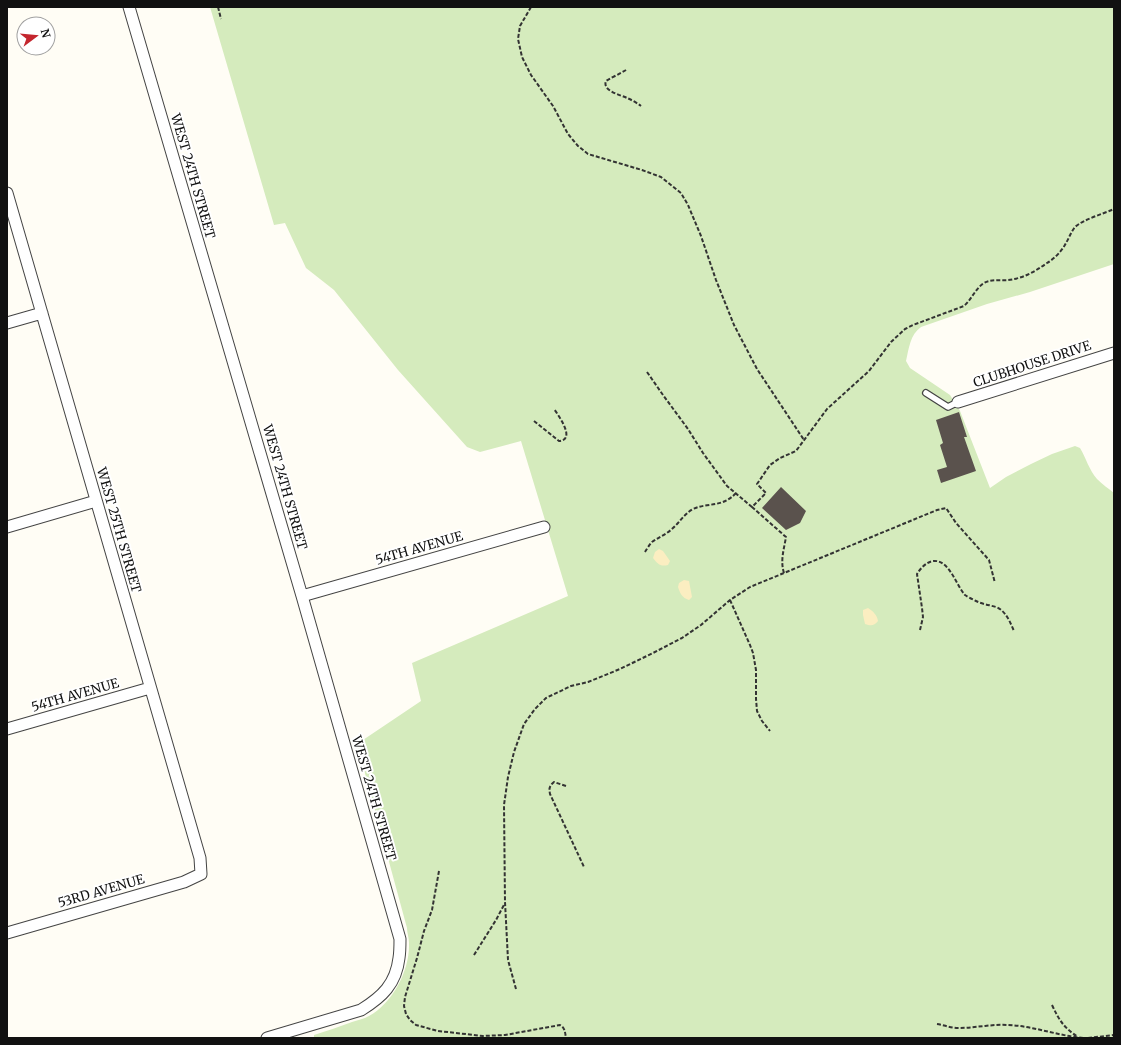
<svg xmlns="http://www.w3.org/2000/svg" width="1121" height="1045" viewBox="0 0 1121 1045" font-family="Merriweather,serif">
<rect width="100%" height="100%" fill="#fffdf5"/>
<path fill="#d5ebbd" d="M 210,7 L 1114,7 L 1114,264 L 1030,292 L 987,304 L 921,327 C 910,335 909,348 906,361 L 910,368 L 950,395 L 960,411 L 990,488 L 1006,477 L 1031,464 L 1052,454 L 1075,446 L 1080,448 C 1086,458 1089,470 1097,479 C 1102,484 1109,489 1114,493 L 1114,1038 L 314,1038 L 314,1035 C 326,1031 339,1027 352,1022 C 357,1020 364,1019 369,1016 C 393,1003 410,970 409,943 C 409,938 407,933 407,928 L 357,744 L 421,701 L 412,663 L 568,596 L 521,441 L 480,452 L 467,447 L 398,370 L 334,290 L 306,268 L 285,223 L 274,225 Z"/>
<path fill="#fbeec1" d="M 659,549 L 663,551 L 670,561 L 668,565 C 660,567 658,564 653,558 L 655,552 Z
M 684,580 L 689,581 L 692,597 L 689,600 C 682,598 680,593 678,587 L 679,583 Z
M 868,608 C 873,611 877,615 878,621 C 874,626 871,626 865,624 L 863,615 L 863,610 Z"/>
<path fill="#5a524d" d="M 959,412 L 967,437 L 964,437 L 976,471 L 941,483 L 937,470 L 947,467 L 940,445 L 943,443 L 936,420 Z
M 781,487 L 806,511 L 800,523 L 786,530 L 762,508 Z"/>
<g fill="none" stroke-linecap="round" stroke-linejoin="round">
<defs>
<path id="service" d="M 926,393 L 948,407 L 958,402"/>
<path id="minor" d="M 129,7 L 302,596 L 400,939 C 400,945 400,952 399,958 C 396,984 382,997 361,1010 L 267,1038
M 7,193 L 200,858 L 201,874 L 184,882 L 7,933
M 7,323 L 42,313
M 958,402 L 1114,353
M 7,527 L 96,501
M 302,596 L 544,527
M 7,729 L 150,688"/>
</defs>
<use href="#service" stroke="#444" stroke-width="8"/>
<use href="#minor" stroke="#444" stroke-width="13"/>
<path stroke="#333" stroke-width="2" stroke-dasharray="4 2" stroke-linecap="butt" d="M 218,7 L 221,19
M 531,7 L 520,26 L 518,39 L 522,57 L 531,75 L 553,106 L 568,134 L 578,146 L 588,154 L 642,170 L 661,177 L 681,193 L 688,205 L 701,236 L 716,280 L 734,325 L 757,369 L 804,440
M 626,70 C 623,72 607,80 606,81 C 602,91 621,95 627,98 C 632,100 637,103 641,106
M 647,372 L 663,395 L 688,429 L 703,453 L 727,486 L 752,507
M 534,421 L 559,441 C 576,440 559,416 554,409
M 645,552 C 647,549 649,545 652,542 C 659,537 667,534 673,528 C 680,522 684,514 693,509 C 709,502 722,508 736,493
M 784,573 C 780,561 784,549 786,537 L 752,507 L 766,493 L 757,484 L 770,465 L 780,458 L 796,451 L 827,409 L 869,371 L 891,342 L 905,329 L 913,325 L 964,306 C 972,299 975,289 984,283 C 993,278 1004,282 1014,279 C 1026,277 1037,270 1047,263 C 1054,259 1062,251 1066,243 C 1069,238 1071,232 1075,227 C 1084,219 1103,214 1114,209
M 730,600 L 750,645 L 753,653 L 756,670 L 756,699 L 757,711 L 762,721 L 770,731
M 920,630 L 923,617 L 922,608 L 917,574 C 920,569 926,562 933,561 C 949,559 956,585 965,595 C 968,597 972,599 976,601 C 982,604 989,605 996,607 C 1006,611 1010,622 1014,631
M 566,786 L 554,782 C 549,786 549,789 550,794 L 584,867
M 439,871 L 432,910 L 424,931 L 417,958 L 405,997 L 404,1006 L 406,1014 L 410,1020 L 416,1025 L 438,1031 L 483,1036 L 505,1035 L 560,1025 C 565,1028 565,1032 566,1038
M 474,955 L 496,920 L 505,903
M 516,989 L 508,960 L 505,902 L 504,805 L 508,777 L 514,752 L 524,724 L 535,709 L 546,698 L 571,686 L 588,682 L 620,669 L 653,653 L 682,638 L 701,625 L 730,600 L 750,587 L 937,510 L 946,508 L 956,523 L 989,560 L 995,583
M 1052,1005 C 1059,1020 1064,1028 1078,1037
M 937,1024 C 944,1025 951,1028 958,1028 C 975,1028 991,1024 1008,1025 C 1034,1026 1058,1036 1084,1038
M 1088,1038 L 1114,1035"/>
<use href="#service" stroke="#fff" stroke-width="5.5"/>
<use href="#minor" stroke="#fff" stroke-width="11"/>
</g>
<g text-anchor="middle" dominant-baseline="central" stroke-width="4" stroke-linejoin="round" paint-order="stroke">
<g font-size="13" fill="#111" stroke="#fff">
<text transform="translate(193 176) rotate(74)">WEST 24TH STREET</text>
<text transform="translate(1032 364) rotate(-18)">CLUBHOUSE DRIVE</text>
<text transform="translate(285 487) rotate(74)">WEST 24TH STREET</text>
<text transform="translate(119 530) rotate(74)">WEST 25TH STREET</text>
<text transform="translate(419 548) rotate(-16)">54TH AVENUE</text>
<text transform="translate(75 695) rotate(-16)">54TH AVENUE</text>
<text transform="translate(374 798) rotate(74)">WEST 24TH STREET</text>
<text transform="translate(101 891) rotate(-16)">53RD AVENUE</text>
</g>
</g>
<rect width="1121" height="1045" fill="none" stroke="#111111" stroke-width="16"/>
<g transform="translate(36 36) rotate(74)"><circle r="19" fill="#ffffff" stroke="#a0a0a0"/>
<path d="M0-3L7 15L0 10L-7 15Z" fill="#c4262e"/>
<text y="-6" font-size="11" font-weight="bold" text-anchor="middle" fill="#111111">N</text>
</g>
</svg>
